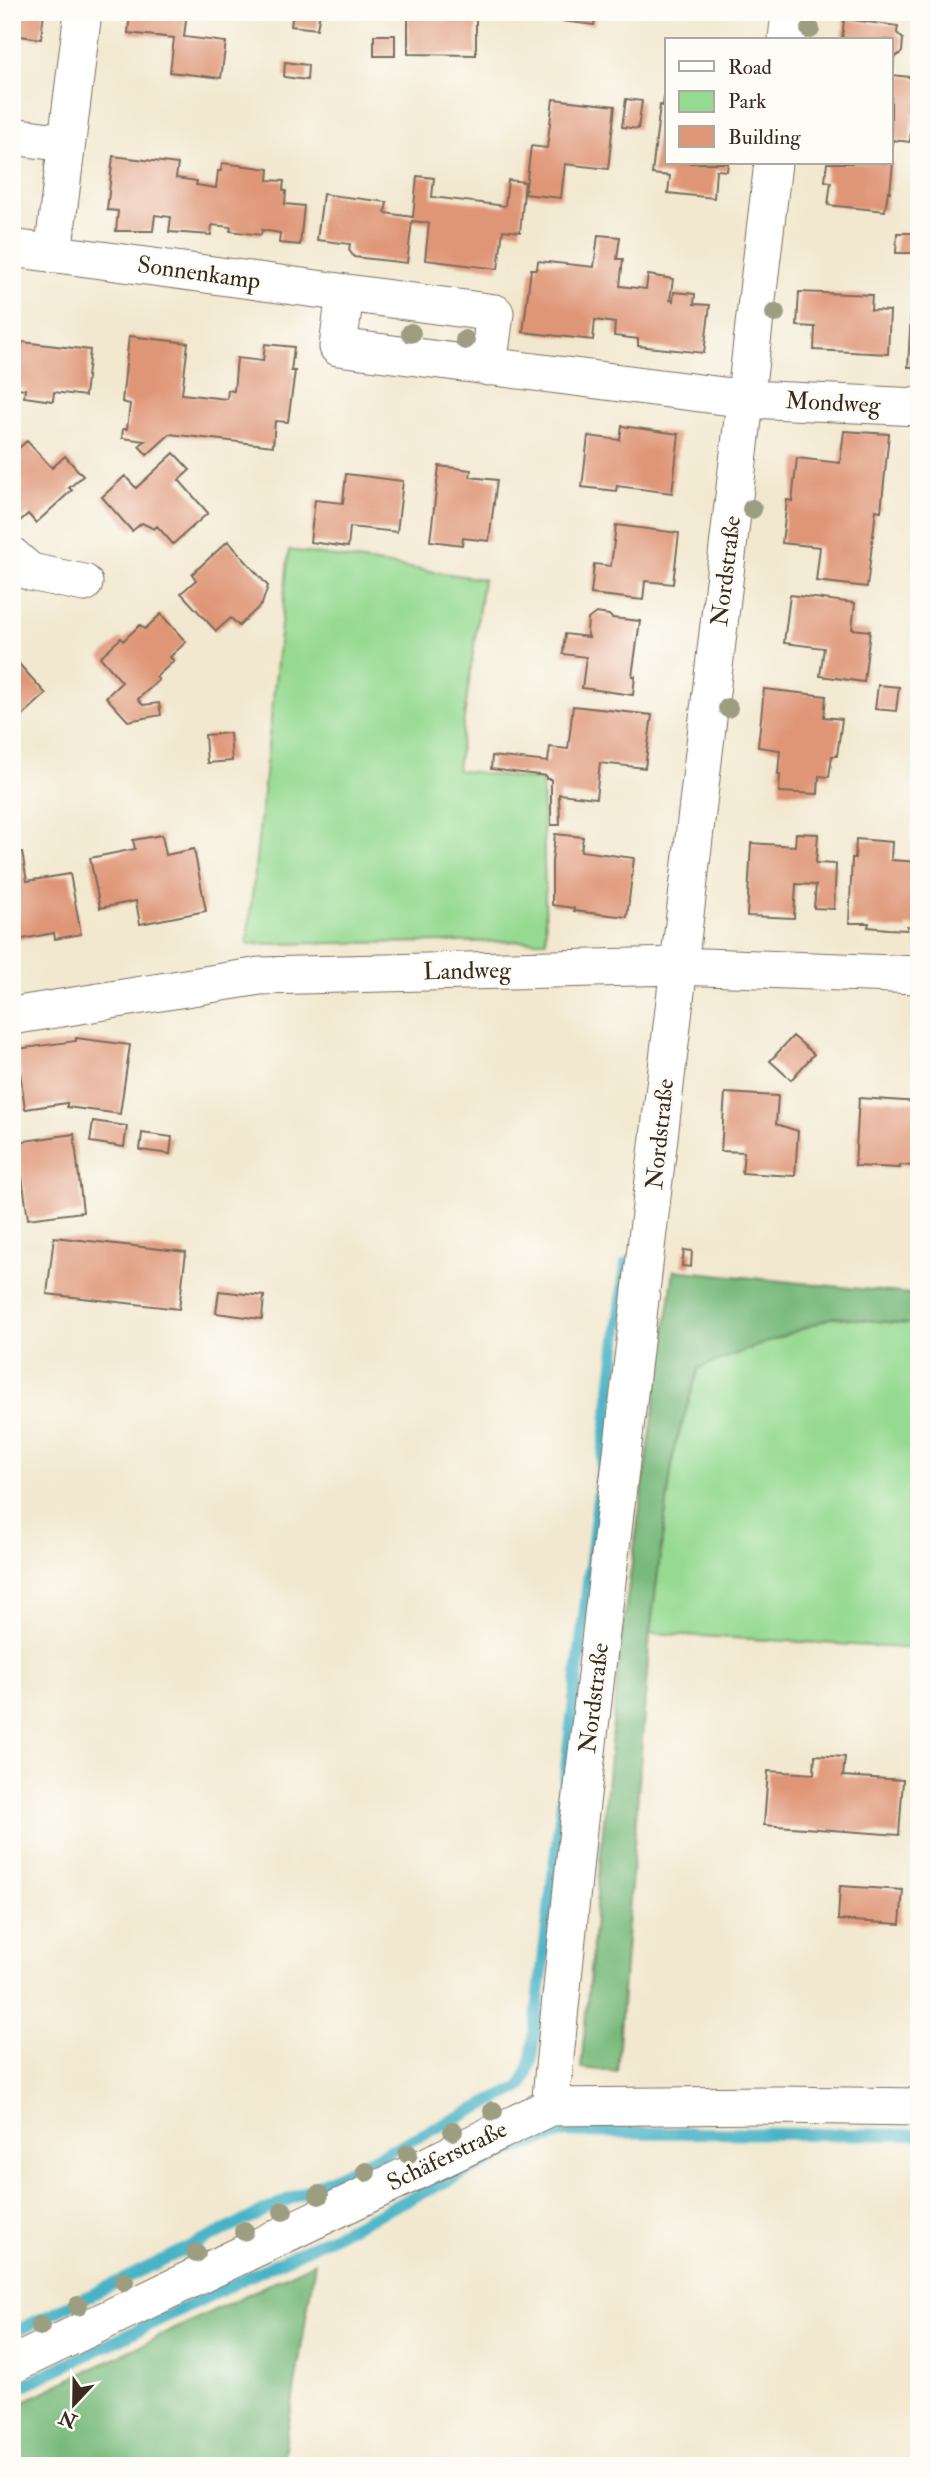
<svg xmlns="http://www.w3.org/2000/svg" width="931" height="2478" viewBox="0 0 931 2478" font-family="'IM FELL Double Pica',serif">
<rect width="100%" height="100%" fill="#fdfcf7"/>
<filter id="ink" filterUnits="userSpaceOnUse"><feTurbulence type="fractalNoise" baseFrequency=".0143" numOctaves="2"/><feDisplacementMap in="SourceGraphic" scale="14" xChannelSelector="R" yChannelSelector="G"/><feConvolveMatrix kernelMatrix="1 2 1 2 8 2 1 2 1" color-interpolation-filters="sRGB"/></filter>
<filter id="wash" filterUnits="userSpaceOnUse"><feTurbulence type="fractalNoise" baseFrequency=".00686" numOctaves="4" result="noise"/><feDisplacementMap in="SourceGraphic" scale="28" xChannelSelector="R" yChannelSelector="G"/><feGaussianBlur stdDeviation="1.57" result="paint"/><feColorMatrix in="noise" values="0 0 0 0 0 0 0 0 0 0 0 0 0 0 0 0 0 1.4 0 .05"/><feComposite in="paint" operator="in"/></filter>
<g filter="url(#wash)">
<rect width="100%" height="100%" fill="#f2e8cf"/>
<path fill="#96da92" stroke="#688258" stroke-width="2" d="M 289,550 L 483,579 L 457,770 L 542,781 L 546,941 L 247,944 Z
M 833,1317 L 919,1325 L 919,1649 L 650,1633 L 674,1449 L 699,1368 Z"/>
<path fill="#78ba7c" stroke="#5a724d" stroke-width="2" d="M 674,1270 L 919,1295 L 919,1325 L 833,1317 L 699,1368 L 674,1449 L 650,1633 L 617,2072 L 581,2068 L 620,1647 Z
M 315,2262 L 282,2466 L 12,2466 L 12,2407 Z"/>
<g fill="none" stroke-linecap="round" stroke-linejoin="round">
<path stroke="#48b3c6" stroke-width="12" d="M 12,2333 L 521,2087 L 531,2062 L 626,1264
M 12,2391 L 511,2150 L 565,2132 L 919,2135"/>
</g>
<g id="blocks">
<path fill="#df9677" d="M 12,12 L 44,12 L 41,39 L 20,36 L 18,50 L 12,49 Z
M 130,12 L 187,12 L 184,37 L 226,42 L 221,78 L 170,72 L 174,38 L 128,33 Z
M 293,12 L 320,12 L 317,29 L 291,26 Z
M 408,12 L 476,12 L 476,55 L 408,54 Z
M 546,12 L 596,12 L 594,25 L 546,19 Z
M 844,19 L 898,26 L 897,33 L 903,39 L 902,52 L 894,58 L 893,73 L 891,73 L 891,40 L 842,40 Z
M 374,35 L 395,35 L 395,56 L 374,56 Z
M 285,62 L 308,65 L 307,80 L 284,77 Z
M 891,75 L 919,78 L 919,115 L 913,114 L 910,142 L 893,140 L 893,145 L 891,145 Z
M 665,87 L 667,87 L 667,163 L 728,163 L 727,171 L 716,170 L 714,198 L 668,193 L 670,176 L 652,174 L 660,105 L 663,106 Z
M 553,99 L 615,106 L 608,169 L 565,164 L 561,198 L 525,194 L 531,146 L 547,148 Z
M 626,99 L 642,101 L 638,129 L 622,127 Z
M 113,156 L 178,164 L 176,178 L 197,181 L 196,185 L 216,188 L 218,171 L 221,171 L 222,163 L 269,169 L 268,180 L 284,181 L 283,190 L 286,191 L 285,204 L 304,206 L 300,245 L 279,243 L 280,233 L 262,230 L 261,235 L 230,231 L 231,227 L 212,225 L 211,235 L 169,232 L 171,217 L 155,215 L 153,231 L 116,231 L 118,211 L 107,210 Z
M 827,163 L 893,163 L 890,192 L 888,191 L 885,211 L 828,205 L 831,182 L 825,181 Z
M 417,176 L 434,178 L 432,197 L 505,206 L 508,180 L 525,182 L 520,232 L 503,230 L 498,269 L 425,260 L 429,223 L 412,221 L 407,263 L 354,257 L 349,250 L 350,244 L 317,240 L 323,194 L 387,202 L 385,213 L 413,217 Z
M 897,233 L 916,233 L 915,253 L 896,253 Z
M 598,235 L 620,237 L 617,259 L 623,259 L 620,286 L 646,289 L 648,275 L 673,279 L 670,300 L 673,301 L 674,292 L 695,294 L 694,304 L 710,305 L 704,353 L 638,346 L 638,339 L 614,336 L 615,323 L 595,320 L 593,340 L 523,332 L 531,269 L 537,269 L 538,261 L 594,267 Z
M 799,292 L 872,295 L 871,310 L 890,311 L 888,354 L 814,350 L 815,327 L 797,326 Z
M 912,295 L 919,295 L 919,367 L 908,367 Z
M 129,336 L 188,343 L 182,394 L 227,399 L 228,390 L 234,391 L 237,358 L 263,361 L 265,344 L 294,347 L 291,371 L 295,371 L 288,422 L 275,421 L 273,446 L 170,434 L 147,455 L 139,446 L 145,441 L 122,438 L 123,429 L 127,429 L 130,404 L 122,402 Z
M 22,342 L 90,350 L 85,396 L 54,392 L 53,401 L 24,397 L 25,389 L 17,388 Z
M 622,426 L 679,434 L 672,493 L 617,486 L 616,491 L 582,487 L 588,436 L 620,440 Z
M 844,431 L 889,434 L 881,511 L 876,510 L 867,587 L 816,581 L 820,547 L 782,543 L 787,500 L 792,501 L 797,458 L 840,463 Z
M 27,441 L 52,468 L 65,456 L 83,476 L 69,488 L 72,490 L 36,523 L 28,514 L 12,528 L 12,454 Z
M 174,453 L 190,470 L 179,480 L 208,513 L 173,544 L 157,526 L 154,529 L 142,523 L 132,531 L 102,497 L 125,476 L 136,488 Z
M 439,466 L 471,470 L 470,477 L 497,480 L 489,541 L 463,538 L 462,545 L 430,541 Z
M 346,474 L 403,481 L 397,532 L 350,527 L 348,547 L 310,542 L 315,500 L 343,503 Z
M 616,525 L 679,533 L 673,584 L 645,581 L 643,600 L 591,594 L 594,564 L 611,566 Z
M 917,531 L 919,531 L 919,569 L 913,569 Z
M 228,541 L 268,586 L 262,604 L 239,626 L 231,618 L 216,631 L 181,593 L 196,580 L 192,574 Z
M 790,595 L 855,603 L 852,629 L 870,631 L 864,682 L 820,676 L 824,648 L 784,643 Z
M 596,613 L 609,615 L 612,618 L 640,621 L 632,676 L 635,676 L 633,695 L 582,688 L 586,657 L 563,654 L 565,634 L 589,637 L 587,631 L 588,619 Z
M 161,614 L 186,642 L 170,657 L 174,661 L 156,677 L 159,680 L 138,699 L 143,705 L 159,703 L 161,715 L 128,721 L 106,697 L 122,682 L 100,657 L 121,638 L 123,641 L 140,625 L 145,629 Z
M 12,656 L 46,694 L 12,725 Z
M 878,685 L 899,687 L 896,711 L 875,709 Z
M 764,689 L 826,696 L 824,717 L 842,719 L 837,756 L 832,756 L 829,777 L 819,776 L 818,794 L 779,792 L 780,774 L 778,774 L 780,750 L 758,747 Z
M 573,706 L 652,715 L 645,768 L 600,763 L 596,798 L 559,794 L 560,825 L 551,825 L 551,779 L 546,779 L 546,776 L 491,769 L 492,756 L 548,762 L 550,747 L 568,749 Z
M 230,733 L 232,761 L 207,763 L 205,735 Z
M 796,833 L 818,834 L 816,863 L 836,864 L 834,909 L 814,908 L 816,885 L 796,884 L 794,918 L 747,916 L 751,843 L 795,846 Z
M 555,834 L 583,837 L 581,851 L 634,858 L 627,917 L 574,911 L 574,908 L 552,905 L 552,862 Z
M 162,835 L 166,855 L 194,849 L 206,911 L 140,924 L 136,901 L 100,908 L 90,858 L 135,849 L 133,840 Z
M 856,839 L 892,842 L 891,860 L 919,862 L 919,927 L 907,926 L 907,930 L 888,929 L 868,927 L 869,923 L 849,923 L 852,858 L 855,858 Z
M 22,852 L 27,881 L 70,874 L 81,934 L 55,939 L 54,933 L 12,941 L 12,853 Z
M 793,1036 L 814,1054 L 791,1080 L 770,1061 Z
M 76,1038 L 130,1045 L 120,1114 L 67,1107 L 67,1103 L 25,1109 L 17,1049 L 76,1041 Z
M 725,1093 L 778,1096 L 776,1124 L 798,1131 L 795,1176 L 742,1173 L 744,1152 L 721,1151 Z
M 859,1098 L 919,1102 L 919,1157 L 916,1156 L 916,1166 L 900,1165 L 900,1168 L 855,1166 Z
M 93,1121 L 127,1126 L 124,1147 L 90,1142 Z
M 142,1133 L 172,1137 L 170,1154 L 140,1150 Z
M 74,1134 L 83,1212 L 28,1219 L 17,1142 Z
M 54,1237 L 186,1252 L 179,1309 L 47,1294 Z
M 684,1250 L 692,1251 L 691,1267 L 682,1266 Z
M 219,1291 L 264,1296 L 262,1319 L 216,1313 Z
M 815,1755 L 845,1757 L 843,1776 L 903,1780 L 899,1835 L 764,1825 L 768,1771 L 814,1774 Z
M 840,1886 L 903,1890 L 900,1924 L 838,1920 Z"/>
</g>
</g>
<g filter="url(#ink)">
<use href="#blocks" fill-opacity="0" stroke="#7b6c5c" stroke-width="2"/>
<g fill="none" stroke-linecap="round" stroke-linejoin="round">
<defs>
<path id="minor" d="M 787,40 L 790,12
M 12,136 L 66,143
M 12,248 L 495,313 L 488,367
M 53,254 L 83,12
M 345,293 L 338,347 L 747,399 L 919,407
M 12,556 L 30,572 L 84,583
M 18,1015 L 260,976 L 678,966 L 919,975
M 550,2107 L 578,1829 L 773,163
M 12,2365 L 550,2107 L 778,2105 L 919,2107"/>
</defs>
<use href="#minor" stroke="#7b6c5c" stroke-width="39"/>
<use href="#minor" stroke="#fff" stroke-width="37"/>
</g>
<g fill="#9c9d81">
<circle cx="810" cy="29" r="10"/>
<circle cx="775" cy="313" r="10"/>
<circle cx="411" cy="333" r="10"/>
<circle cx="465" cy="340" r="10"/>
<circle cx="752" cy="509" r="10"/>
<circle cx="728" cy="708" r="10"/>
<circle cx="493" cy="2111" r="10"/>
<circle cx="453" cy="2131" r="10"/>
<circle cx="408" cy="2154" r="10"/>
<circle cx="366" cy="2172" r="10"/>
<circle cx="319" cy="2195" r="10"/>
<circle cx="283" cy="2211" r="10"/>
<circle cx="244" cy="2231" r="10"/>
<circle cx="196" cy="2253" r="10"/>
<circle cx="124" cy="2281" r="10"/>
<circle cx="78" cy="2306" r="10"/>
<circle cx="40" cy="2326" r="10"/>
</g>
</g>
<g text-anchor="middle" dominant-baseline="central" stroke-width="6" stroke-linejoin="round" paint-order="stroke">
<g font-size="24" fill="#3b2a1e" stroke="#fdfcf7">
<text transform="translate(199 273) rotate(8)">Sonnenkamp</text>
<text transform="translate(833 403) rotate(3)">Mondweg</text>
<text transform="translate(726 571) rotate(-83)">Nordstraße</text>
<text transform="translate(467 971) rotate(-1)">Landweg</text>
<text transform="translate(660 1134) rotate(-84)">Nordstraße</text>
<text transform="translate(594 1698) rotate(-83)">Nordstraße</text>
<text transform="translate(447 2156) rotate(-26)">Schäferstraße</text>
</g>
</g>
<rect width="931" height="2478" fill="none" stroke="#fdfcf7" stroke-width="42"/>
<rect x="665" y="38" width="228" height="126" fill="#fdfcf7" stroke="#afa8a0" stroke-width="2"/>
<rect x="679" y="61" width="35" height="10" fill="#ffffff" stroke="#afa8a0" stroke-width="2"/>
<text x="728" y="74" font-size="21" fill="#3b2a1e">Road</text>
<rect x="679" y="91" width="35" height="21" fill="#96da92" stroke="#afa8a0" stroke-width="2"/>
<text x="728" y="108" font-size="21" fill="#3b2a1e">Park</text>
<rect x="679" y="126" width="35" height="21" fill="#df9677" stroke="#afa8a0" stroke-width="2"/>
<text x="728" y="144" font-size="21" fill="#3b2a1e">Building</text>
<g transform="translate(74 2404) rotate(202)" stroke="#fdfcf7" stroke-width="5" paint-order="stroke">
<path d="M0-5L12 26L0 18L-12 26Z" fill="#3b2a1e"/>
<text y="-10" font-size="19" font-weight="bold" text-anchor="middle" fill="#3b2a1e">N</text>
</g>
</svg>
